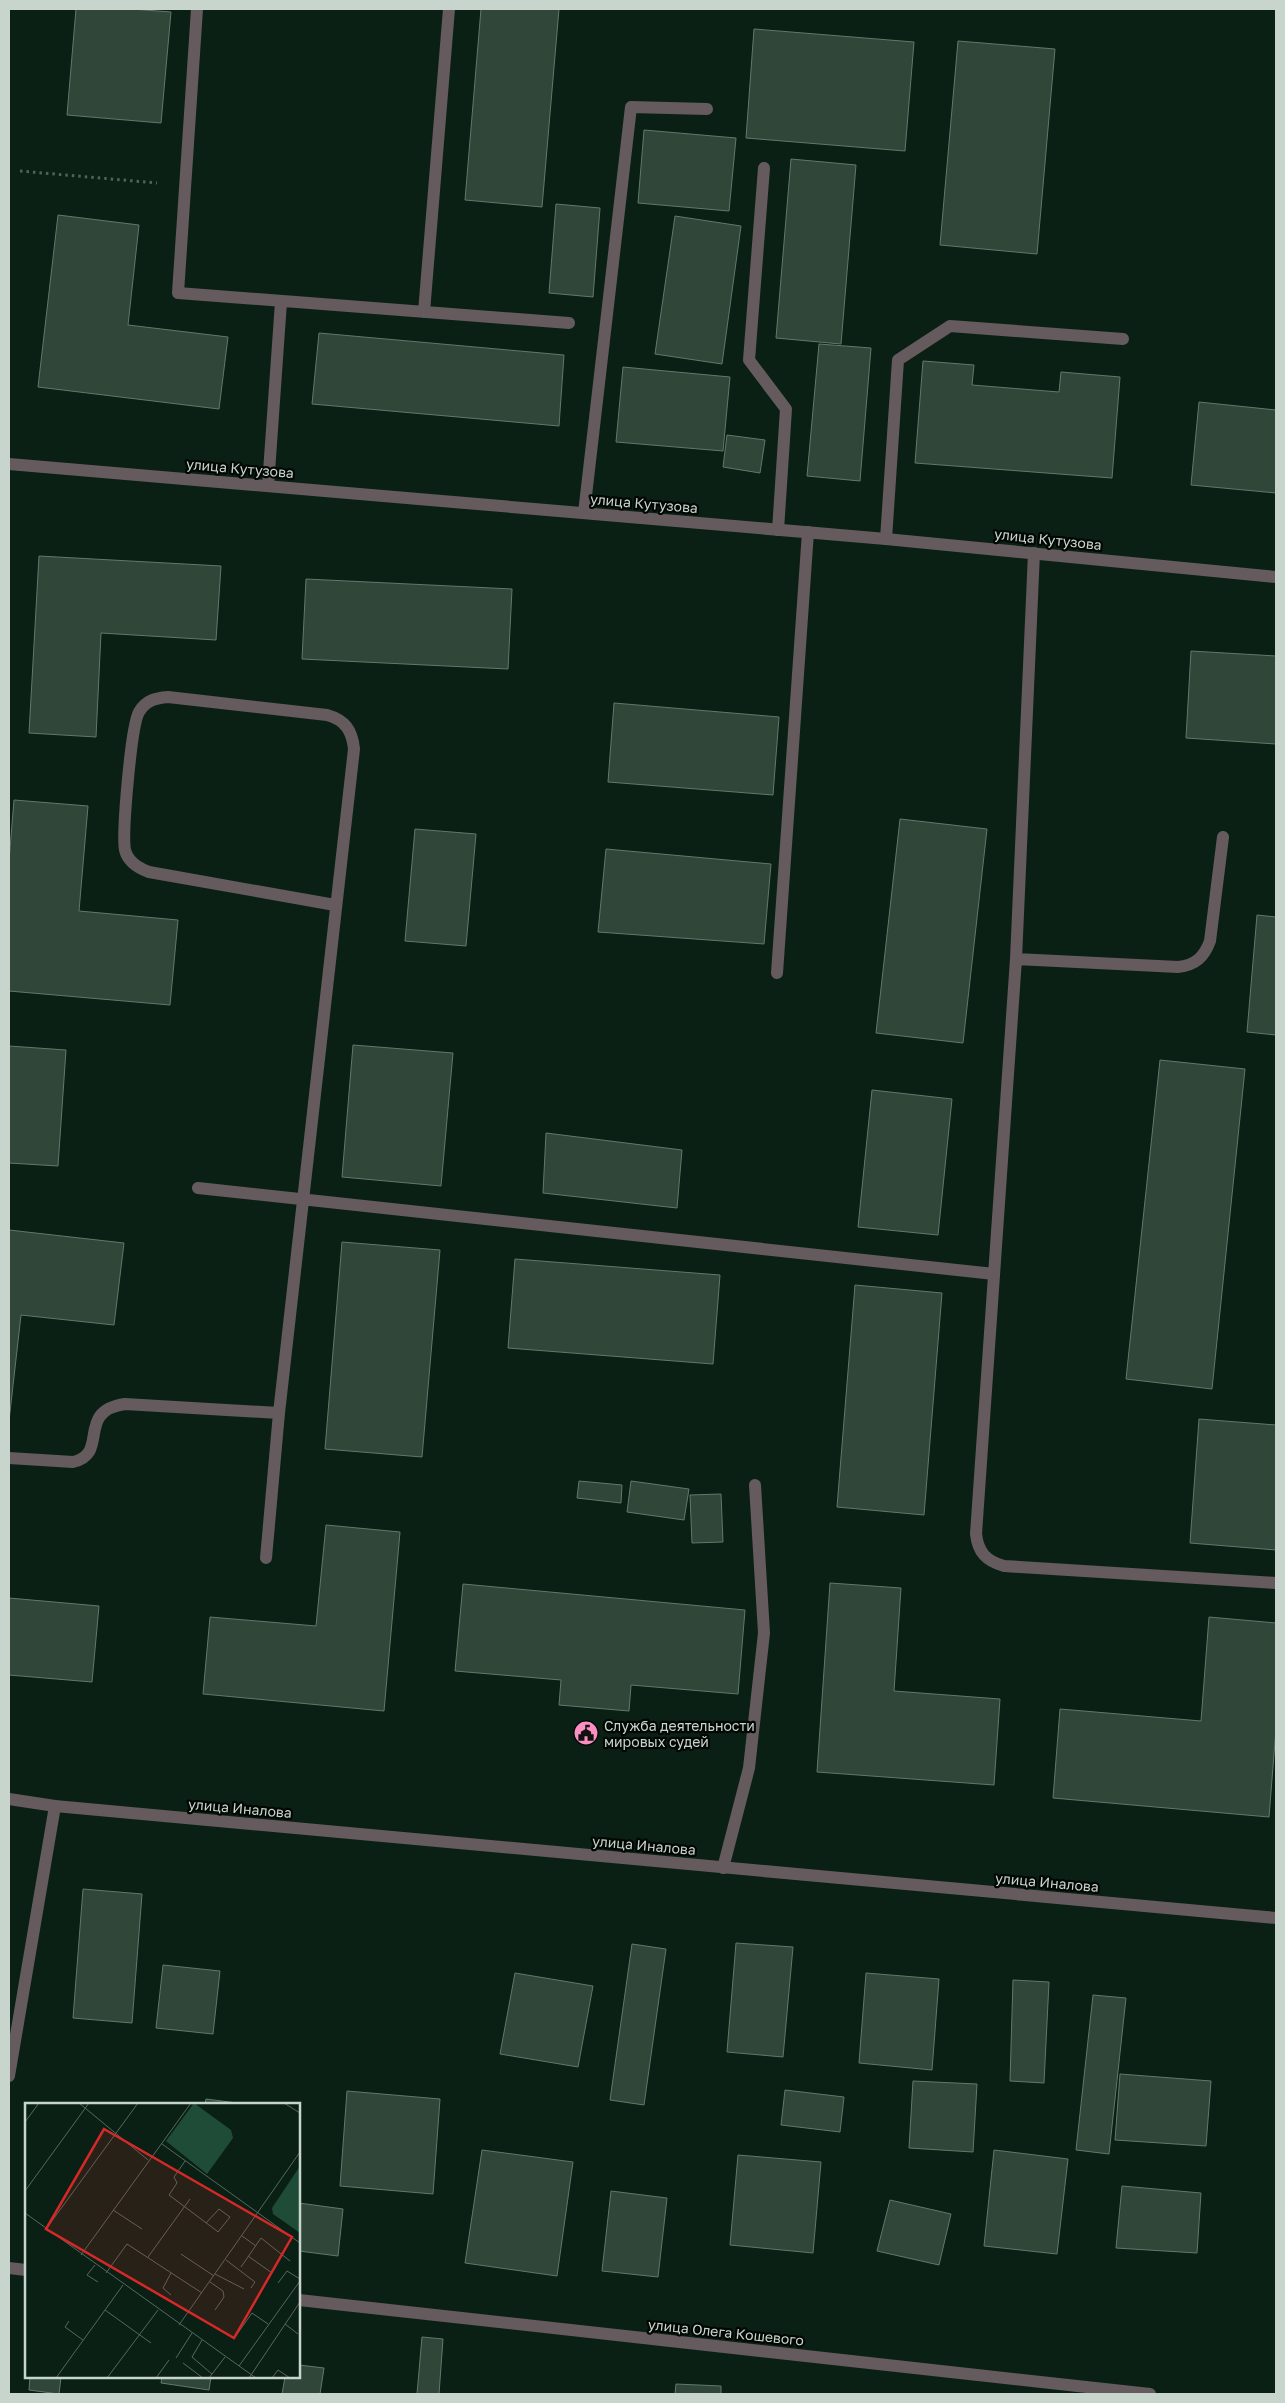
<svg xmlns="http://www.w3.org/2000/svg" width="1285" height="2403" viewBox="0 0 1285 2403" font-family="'Golos Text',sans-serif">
<rect width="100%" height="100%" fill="#0a2015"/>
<path fill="#2f4639" stroke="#61796c" d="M 76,9 L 131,9 L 171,12 L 161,123 L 67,115 Z
M 481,9 L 559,9 L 542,207 L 465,200 Z
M 754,29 L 914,42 L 905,151 L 746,138 Z
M 958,41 L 1055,49 L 1037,254 L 940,245 Z
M 644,130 L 736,138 L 729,211 L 638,203 Z
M 791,159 L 856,165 L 841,344 L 776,338 Z
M 556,204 L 600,208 L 593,297 L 549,293 Z
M 58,215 L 139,225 L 128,325 L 228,337 L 219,409 L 38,387 Z
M 675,216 L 741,226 L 722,364 L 655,354 Z
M 319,333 L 564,355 L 559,426 L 312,404 Z
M 819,344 L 871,348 L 860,481 L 807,476 Z
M 923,361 L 974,365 L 972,385 L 1059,392 L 1061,372 L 1120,377 L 1112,478 L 915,463 Z
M 623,367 L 730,377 L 723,451 L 616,442 Z
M 1199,402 L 1276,410 L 1276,493 L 1191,485 Z
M 727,435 L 765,440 L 760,473 L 723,467 Z
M 39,556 L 221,566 L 216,640 L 101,633 L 96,737 L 29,733 Z
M 306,579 L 512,589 L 508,669 L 302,659 Z
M 1191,651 L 1276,656 L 1276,744 L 1186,738 Z
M 614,703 L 779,717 L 773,795 L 608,782 Z
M 14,800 L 88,806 L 79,911 L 178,920 L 170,1005 L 9,991 L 9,861 Z
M 900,819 L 987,829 L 963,1043 L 876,1033 Z
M 415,829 L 476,834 L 466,946 L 405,941 Z
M 606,849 L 771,864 L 764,944 L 598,932 Z
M 1257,915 L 1276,917 L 1276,1035 L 1247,1032 Z
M 353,1045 L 453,1053 L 441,1186 L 342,1177 Z
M 9,1046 L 66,1050 L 58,1166 L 9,1163 Z
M 1160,1060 L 1245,1069 L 1212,1389 L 1126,1379 Z
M 872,1090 L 952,1099 L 938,1235 L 858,1227 Z
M 546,1133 L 682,1150 L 677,1208 L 543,1193 Z
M 9,1230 L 124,1243 L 114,1325 L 21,1315 L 9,1421 Z
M 342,1242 L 440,1250 L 422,1457 L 325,1449 Z
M 515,1259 L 720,1275 L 713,1364 L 508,1348 Z
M 855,1285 L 942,1293 L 924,1515 L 837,1507 Z
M 1199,1419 L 1276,1425 L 1276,1550 L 1190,1543 Z
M 579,1481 L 622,1485 L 621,1503 L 577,1498 Z
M 631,1481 L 689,1489 L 684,1520 L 627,1512 Z
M 721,1494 L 723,1542 L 692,1543 L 690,1495 Z
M 326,1525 L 400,1532 L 384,1711 L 203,1694 L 210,1617 L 316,1626 Z
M 830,1583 L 901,1588 L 894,1691 L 1000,1699 L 994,1785 L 817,1772 Z
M 463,1584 L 745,1610 L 738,1694 L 631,1685 L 629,1711 L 559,1705 L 561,1680 L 455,1671 Z
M 9,1598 L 99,1606 L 92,1682 L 9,1675 Z
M 1209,1617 L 1276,1623 L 1276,1729 L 1269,1817 L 1053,1798 L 1060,1709 L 1201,1721 Z
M 83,1889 L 142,1894 L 132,2023 L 73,2018 Z
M 736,1943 L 793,1947 L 783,2057 L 727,2052 Z
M 632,1944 L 666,1949 L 644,2105 L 610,2100 Z
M 163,1965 L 220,1971 L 213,2034 L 156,2028 Z
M 515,1973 L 593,1986 L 578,2067 L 500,2054 Z
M 866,1973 L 939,1979 L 932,2070 L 859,2063 Z
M 1013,1980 L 1049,1982 L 1044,2083 L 1010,2081 Z
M 1093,1995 L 1126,1998 L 1109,2154 L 1076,2150 Z
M 1120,2074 L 1211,2081 L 1206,2146 L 1115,2140 Z
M 913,2081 L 977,2084 L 973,2152 L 909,2148 Z
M 785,2090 L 844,2097 L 840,2132 L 781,2125 Z
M 347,2091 L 440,2099 L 433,2194 L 340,2186 Z
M 206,2099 L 245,2104 L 205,2104 Z
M 482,2150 L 573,2162 L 557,2276 L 465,2263 Z
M 994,2150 L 1068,2159 L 1057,2254 L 984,2246 Z
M 738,2155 L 821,2162 L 813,2253 L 730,2245 Z
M 1122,2186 L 1201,2193 L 1197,2253 L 1116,2248 Z
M 611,2191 L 667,2198 L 658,2277 L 602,2271 Z
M 890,2200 L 951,2214 L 939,2265 L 877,2251 Z
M 299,2203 L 343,2209 L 338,2256 L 299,2251 Z
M 422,2337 L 443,2339 L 439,2394 L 417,2394 Z
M 299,2365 L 324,2368 L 320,2394 L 282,2394 L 285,2377 L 299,2377 Z
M 30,2377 L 61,2377 L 59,2394 L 29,2390 Z
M 162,2377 L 211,2377 L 209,2390 L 161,2383 Z
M 676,2384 L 721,2386 L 721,2394 L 675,2394 Z"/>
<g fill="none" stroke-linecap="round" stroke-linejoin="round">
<path stroke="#506259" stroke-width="3" stroke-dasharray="2.5 4" stroke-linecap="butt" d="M 20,171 L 157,183"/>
<path stroke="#655a5e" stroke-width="12" d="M 197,9 L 178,293 L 569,323
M 764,168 L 749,360 L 786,409 L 778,530
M 424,312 L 449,9
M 268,486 L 281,302
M 584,513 L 631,107 L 707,109
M 886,539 L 898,360 L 950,326 L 1123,339
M 1034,553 L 1016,959 L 976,1534 C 978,1552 986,1561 1004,1566 L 1276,1583
M 1016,959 L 1178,967 C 1196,965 1204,957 1210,941 L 1223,837
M 777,973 L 808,532
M 198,1188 L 994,1274
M 9,1458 L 73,1462 C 110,1454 75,1411 125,1404 L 279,1413 L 354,749 C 352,730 345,720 327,715 L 168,697 C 156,698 146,700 139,712 C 131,726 122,833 125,850 C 128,862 138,868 149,872 L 335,905
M 266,1558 L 279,1413
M 723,1868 L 749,1768 L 764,1633 L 755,1485"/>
<path stroke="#655a5e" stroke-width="12" d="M 9,464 L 886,539 L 1276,577
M 9,2076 L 55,1806
M 9,2268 L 26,2270
M 299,2300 L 1150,2394"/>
<path stroke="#655a5e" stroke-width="12" d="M 9,1799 L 55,1806 L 1276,1918"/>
</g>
<defs>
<symbol id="civic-disc" viewBox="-11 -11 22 22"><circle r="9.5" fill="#fc8fc2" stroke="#020704"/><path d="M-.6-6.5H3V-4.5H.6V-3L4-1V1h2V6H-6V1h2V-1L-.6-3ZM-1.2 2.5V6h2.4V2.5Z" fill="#111"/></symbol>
</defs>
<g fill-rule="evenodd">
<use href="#civic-disc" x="572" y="1719" width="28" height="28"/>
</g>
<g text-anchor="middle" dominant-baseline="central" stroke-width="4.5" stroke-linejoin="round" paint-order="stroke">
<g font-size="14" fill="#c8d5cd" stroke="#020704">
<text transform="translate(240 468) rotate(5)">улица Кутузова</text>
<text transform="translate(644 503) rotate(5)">улица Кутузова</text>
<text transform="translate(1048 539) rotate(6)">улица Кутузова</text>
<text transform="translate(240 1808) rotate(5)">улица Иналова</text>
<text transform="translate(644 1845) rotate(5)">улица Иналова</text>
<text transform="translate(1047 1882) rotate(5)">улица Иналова</text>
<text transform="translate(726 2332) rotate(6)">улица Олега Кошевого</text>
</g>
<g font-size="14" fill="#c8d5cd" stroke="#020704" text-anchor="start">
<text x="604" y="1725">Служба деятельности<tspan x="604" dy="16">мировых судей</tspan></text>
</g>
</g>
<g transform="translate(25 2103)">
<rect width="275" height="275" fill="#0a2015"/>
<path d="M 169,0 L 206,27 L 208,35 L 182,71 L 141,38 Z" fill="#1e4c36"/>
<path d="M 163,29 L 187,46 L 180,57 L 155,40 ZM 275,63 L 275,130 L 248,111 L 247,105 Z" fill="#1e4c36"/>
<path fill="none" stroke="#56685f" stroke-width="1" d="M 54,0 L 123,57M 259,0 L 275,10M 0,19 L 14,0M 137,41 L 275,140M 160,58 L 149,74 L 152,80 L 144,92 L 192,128 L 193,129 L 205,114 L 194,106 L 181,120M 0,88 L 64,0M 88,107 L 117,126M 0,110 L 231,275M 21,126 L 113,0M 217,133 L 231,143M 156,151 L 189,173M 56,152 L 166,0M 223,153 L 247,170M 123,154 L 165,96M 201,157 L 230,179 L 226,185M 70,162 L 62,172 L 73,179M 216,164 L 236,135 L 265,158M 81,170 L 102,141 L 177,190M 146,170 L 138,185 L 146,192M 190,171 L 219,186M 185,179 L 198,188 L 199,194 L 190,207M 253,180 L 262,168 L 275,176M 80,207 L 126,240M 44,218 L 40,224 L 58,237M 260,221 L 273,231M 154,222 L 275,49M 210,234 L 227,210 L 243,221M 177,237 L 167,254 L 187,271M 151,255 L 167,230M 158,260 L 178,275M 214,263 L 275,178M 31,275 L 98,182M 82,275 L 133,207M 131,275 L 144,257M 184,275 L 200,254M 224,275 L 275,199M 247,275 L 253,267 L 265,275"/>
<path fill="#d62828" fill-opacity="0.15" stroke="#d62828" stroke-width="2.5" d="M 79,26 L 267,134 L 209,235 L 21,126 Z"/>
<rect width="275" height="275" fill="none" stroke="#c8d5cd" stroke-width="2.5"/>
</g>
<rect width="1285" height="2403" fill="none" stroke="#c8d5cd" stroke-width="20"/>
</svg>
